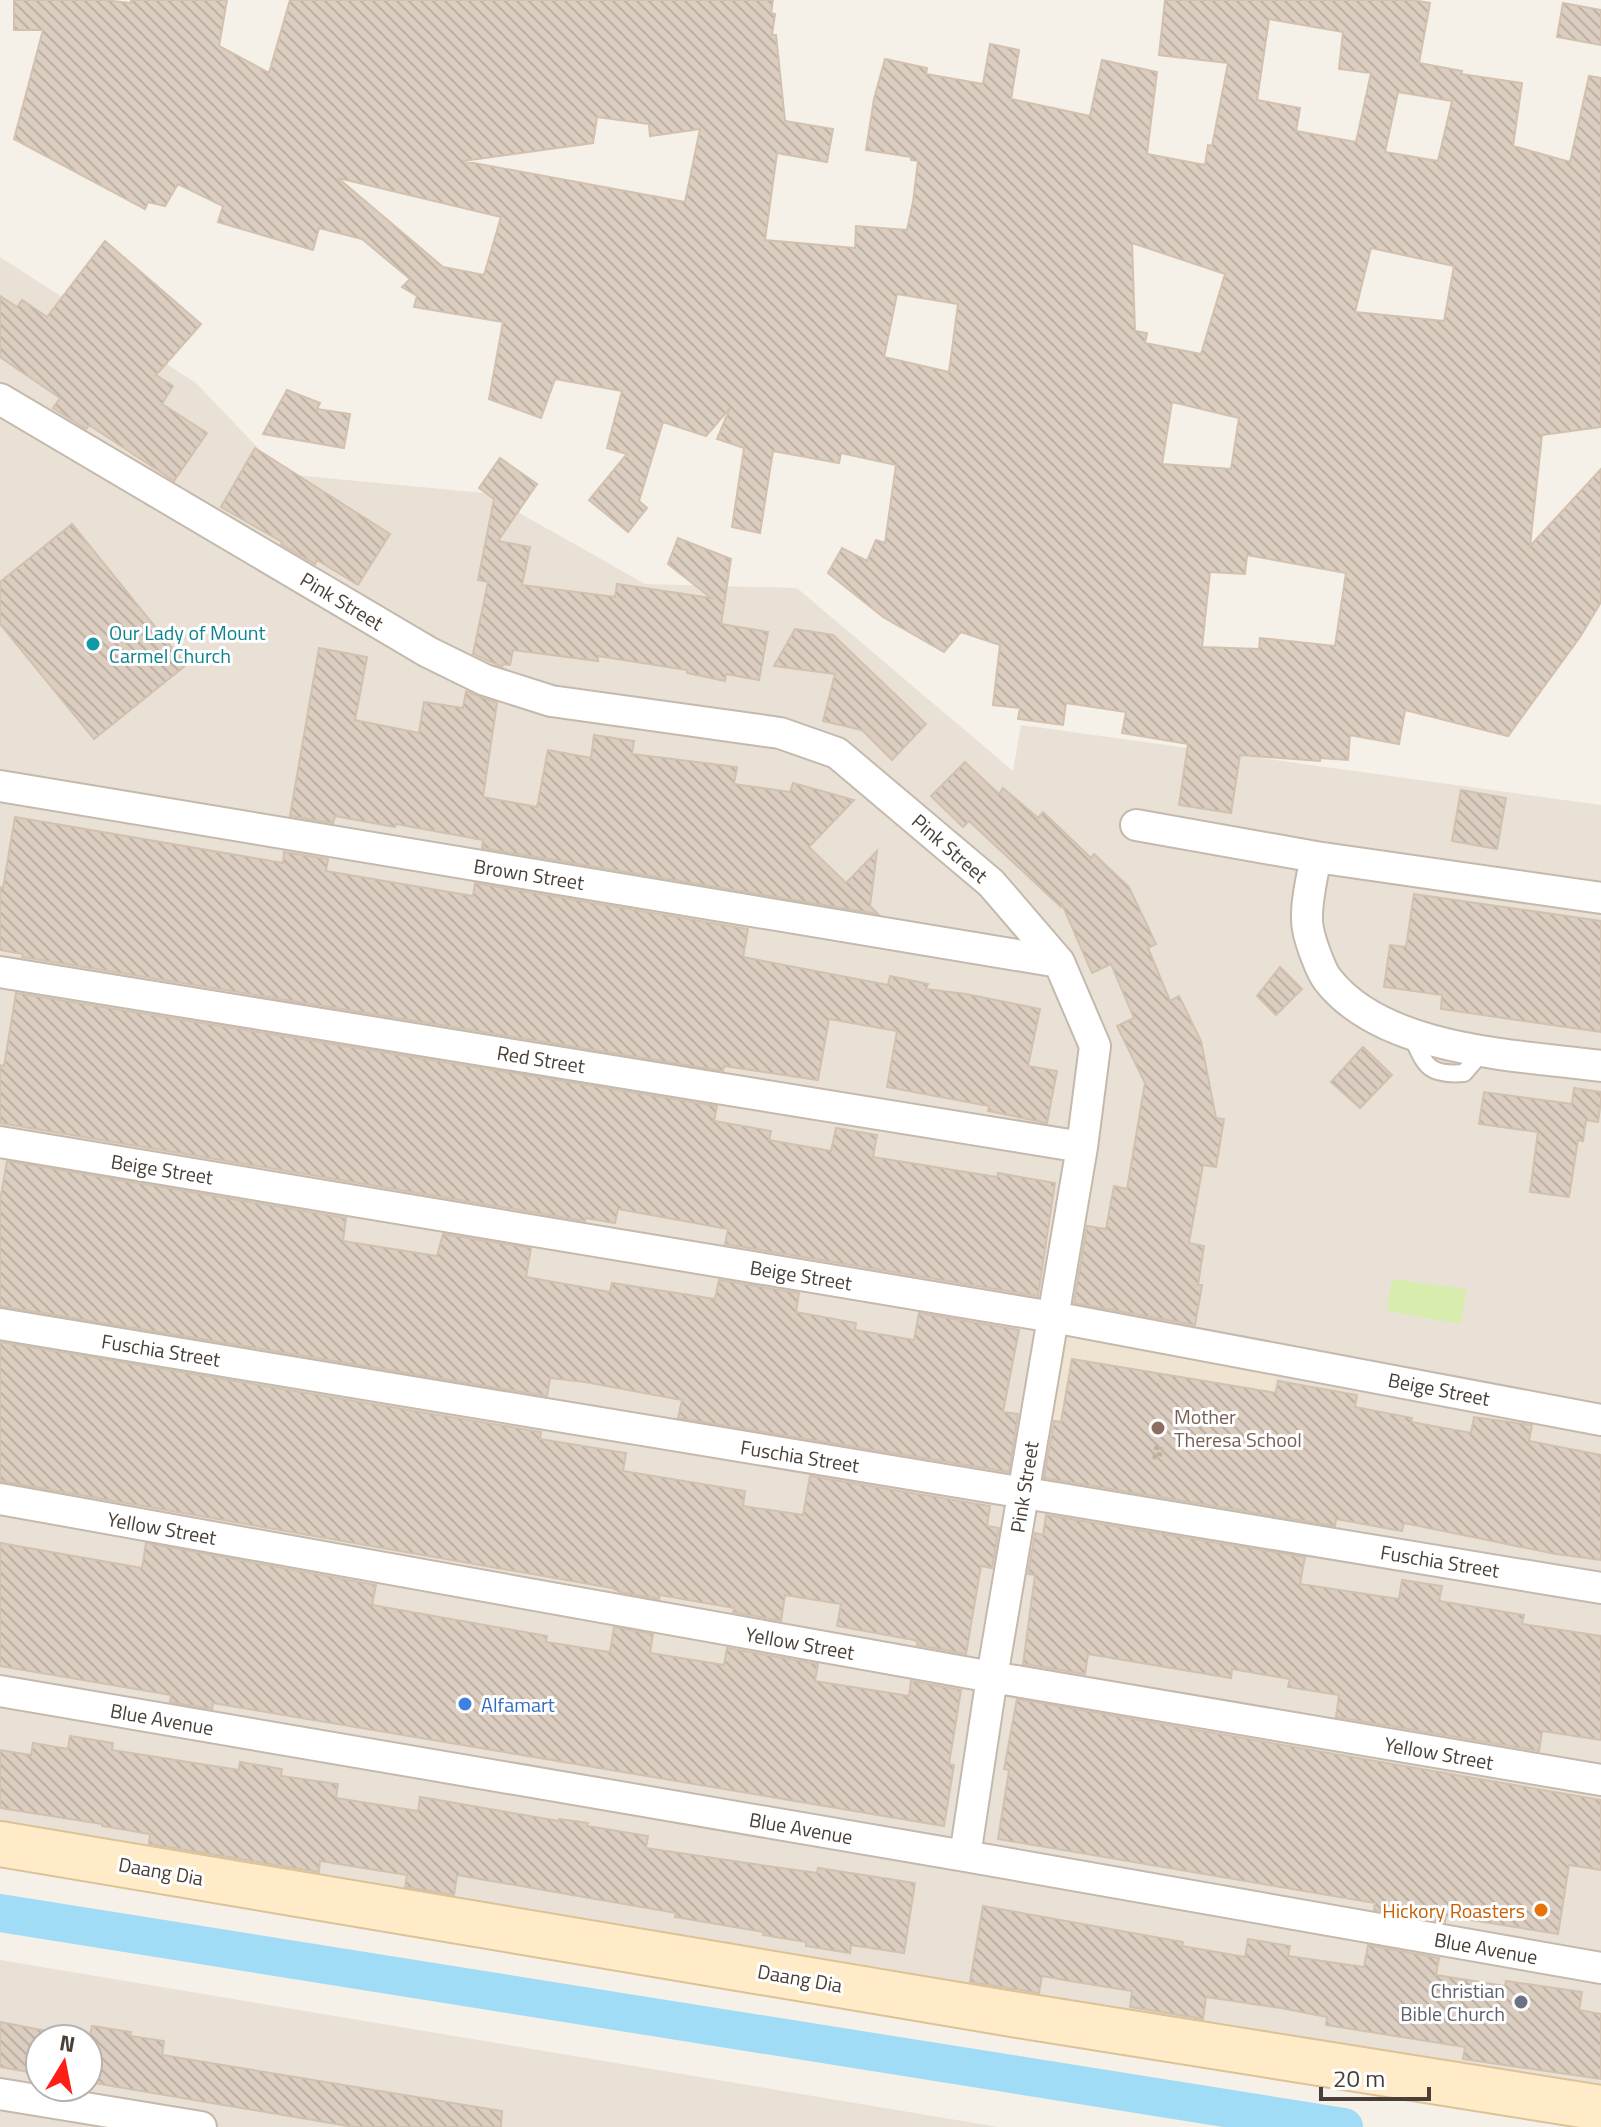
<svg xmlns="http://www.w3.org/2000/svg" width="1601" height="2127" viewBox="0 0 1601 2127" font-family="'Titillium Web',sans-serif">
<defs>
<pattern id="building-back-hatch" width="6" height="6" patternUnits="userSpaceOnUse" patternTransform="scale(2)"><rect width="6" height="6" fill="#dbcdbf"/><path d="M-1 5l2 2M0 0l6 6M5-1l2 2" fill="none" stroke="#bdb1a5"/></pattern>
</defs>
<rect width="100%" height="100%" fill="#f5f0e8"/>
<path fill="#e9e1d5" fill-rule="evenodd" d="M 0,257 L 196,383 L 283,474 L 484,493 L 645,584 L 797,588 L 1013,771 L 1021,725 L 1601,805 L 1601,2127 L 1572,2127 L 0,1855 Z
M 0,1960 L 998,2127 L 0,2127 ZM 40,2039 L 88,2039 L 88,2087 L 40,2087 Z"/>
<path fill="#efe3d1" d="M 1065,1332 L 1277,1368 L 1251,1524 L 1039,1487 Z"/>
<path fill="#d7ecad" d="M 1392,1279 L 1466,1289 L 1461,1324 L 1387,1311 Z"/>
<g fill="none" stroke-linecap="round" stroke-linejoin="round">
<path stroke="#a0dcf6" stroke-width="38" d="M 0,1913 L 1344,2127"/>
</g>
<path fill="url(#building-back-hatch)" stroke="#d3c1af" stroke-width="2" fill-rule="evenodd" d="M 14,0 L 103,0 L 131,3 L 131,0 L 227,0 L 219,46 L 269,73 L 290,0 L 773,0 L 771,13 L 775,14 L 772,35 L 776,35 L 785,121 L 833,129 L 827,162 L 777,153 L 765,240 L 855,248 L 856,226 L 907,230 L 913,202 L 918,161 L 911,160 L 911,157 L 866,150 L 874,99 L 885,59 L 927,68 L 926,74 L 983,84 L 990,44 L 1019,50 L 1011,99 L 1090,116 L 1102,60 L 1157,72 L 1147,154 L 1205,165 L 1208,145 L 1212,146 L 1228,63 L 1159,55 L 1165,0 L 1413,0 L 1430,3 L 1419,63 L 1462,71 L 1461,74 L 1522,83 L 1513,146 L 1570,162 L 1589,76 L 1601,78 L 1601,427 L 1542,435 L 1530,546 L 1601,469 L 1601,602 L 1580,637 L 1508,736 L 1405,710 L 1399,744 L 1350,735 L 1348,760 L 1320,758 L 1320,761 L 1240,755 L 1231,813 L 1179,805 L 1188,744 L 1122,733 L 1126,712 L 1066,703 L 1063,725 L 1018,719 L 1020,708 L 993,705 L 1000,645 L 961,632 L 944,652 L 883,617 L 828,573 L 842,548 L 867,561 L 876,540 L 885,543 L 896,465 L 841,453 L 839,463 L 773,451 L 760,533 L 732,527 L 744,448 L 717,439 L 730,408 L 706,436 L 663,422 L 639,501 L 647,508 L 628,532 L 589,500 L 627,454 L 607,448 L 622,391 L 555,379 L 541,418 L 489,399 L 503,322 L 414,307 L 417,296 L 402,287 L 410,279 L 362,239 L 319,228 L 313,250 L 218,222 L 223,206 L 178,184 L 165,206 L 148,202 L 145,209 L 14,139 L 43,30 L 14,30 ZM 1269,19 L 1343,32 L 1339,69 L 1371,73 L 1356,142 L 1296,131 L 1300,108 L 1257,100 ZM 1398,92 L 1452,101 L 1438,161 L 1385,152 ZM 597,117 L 649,124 L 650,136 L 700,129 L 685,202 L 463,161 L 593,143 ZM 338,178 L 501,217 L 484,275 L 443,267 ZM 1132,243 L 1225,274 L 1201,354 L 1145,343 L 1147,333 L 1135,331 ZM 1371,248 L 1454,266 L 1444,321 L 1355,312 ZM 897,294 L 958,304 L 949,372 L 884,357 ZM 1172,402 L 1239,418 L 1231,469 L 1162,464 ZM 1247,555 L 1346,573 L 1335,646 L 1260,638 L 1259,649 L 1202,647 L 1210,572 L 1245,574 Z
M 1563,3 L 1601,10 L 1601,45 L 1557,37 Z
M 105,241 L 201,324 L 156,375 L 173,386 L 162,404 L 207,433 L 174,481 L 89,425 L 86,429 L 53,408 L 60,398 L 0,357 L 0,296 L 17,307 L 22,300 L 47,317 Z
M 287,390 L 320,403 L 317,409 L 350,414 L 344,448 L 263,434 Z
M 255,448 L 390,534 L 358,585 L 317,560 L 315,564 L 281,544 L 282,542 L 221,507 Z
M 500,458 L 537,484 L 498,541 L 530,547 L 522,585 L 615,597 L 617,584 L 711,598 L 668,564 L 678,538 L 731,559 L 721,624 L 768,632 L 759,680 L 726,674 L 725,681 L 687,673 L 687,670 L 598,656 L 598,661 L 513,650 L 510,665 L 503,664 L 502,667 L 473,654 L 488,582 L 478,580 L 494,499 L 479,488 Z
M 72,524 L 186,665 L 94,739 L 0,624 L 0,582 Z
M 795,629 L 833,635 L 926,724 L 892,760 L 862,730 L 823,721 L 835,674 L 774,666 Z
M 319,648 L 367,657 L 355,720 L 419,733 L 424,702 L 463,708 L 466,691 L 497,703 L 483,797 L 537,807 L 548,750 L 591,758 L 594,735 L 634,741 L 632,754 L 737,767 L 734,784 L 790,792 L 793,783 L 854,800 L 809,847 L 846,883 L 877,851 L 870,906 L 878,914 L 482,848 L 483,840 L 396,824 L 395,827 L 335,816 L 333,823 L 290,816 Z
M 965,762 L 999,794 L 1003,788 L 1038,818 L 1043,812 L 1091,858 L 1094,854 L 1129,887 L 1156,944 L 1148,948 L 1170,1001 L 1179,996 L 1201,1041 L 1216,1118 L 1224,1119 L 1216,1167 L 1203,1165 L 1189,1243 L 1204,1246 L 1198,1285 L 1202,1285 L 1195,1325 L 1074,1303 L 1087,1226 L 1106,1229 L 1114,1186 L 1127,1189 L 1145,1083 L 1117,1026 L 1134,1018 L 1111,964 L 1092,973 L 1062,904 L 1061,907 L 969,821 L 963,827 L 931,796 Z
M 1461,790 L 1506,798 L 1497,849 L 1452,841 Z
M 15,817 L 283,863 L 284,852 L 328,859 L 326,871 L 473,896 L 475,883 L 748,929 L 743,957 L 888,985 L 890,976 L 928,984 L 926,989 L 966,994 L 1040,1009 L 1028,1066 L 1057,1071 L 1047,1123 L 988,1111 L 989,1106 L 887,1087 L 897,1031 L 829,1019 L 818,1080 L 724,1066 L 723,1071 L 22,957 L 23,954 L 0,950 L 0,887 L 3,888 Z
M 1414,894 L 1601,921 L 1601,1032 L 1441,1009 L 1442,995 L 1384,987 L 1390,945 L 1406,947 Z
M 1280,967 L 1302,989 L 1276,1015 L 1257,996 Z
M 16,993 L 717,1106 L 714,1121 L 771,1131 L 769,1140 L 831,1151 L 836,1128 L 877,1135 L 873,1157 L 997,1177 L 998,1173 L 1055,1183 L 1038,1296 L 725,1244 L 728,1229 L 618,1209 L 615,1223 L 586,1218 L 585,1221 L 0,1123 L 0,1065 L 4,1066 Z
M 1363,1047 L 1392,1075 L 1360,1108 L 1331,1082 Z
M 1574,1088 L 1601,1092 L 1601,1101 L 1598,1122 L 1586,1120 L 1583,1141 L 1578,1140 L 1569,1197 L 1530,1192 L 1538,1132 L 1479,1124 L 1484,1092 L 1572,1104 Z
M 7,1161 L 346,1218 L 343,1241 L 437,1256 L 443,1234 L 531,1248 L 526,1277 L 610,1292 L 612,1283 L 715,1299 L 719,1280 L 799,1293 L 796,1312 L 856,1323 L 855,1330 L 914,1340 L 919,1313 L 1019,1330 L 1003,1412 L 1018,1414 L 1009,1472 L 678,1418 L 682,1400 L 585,1382 L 550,1378 L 547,1396 L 0,1306 L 0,1201 Z
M 0,1342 L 541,1432 L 540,1439 L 626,1453 L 623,1471 L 745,1491 L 743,1506 L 803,1515 L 810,1476 L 990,1506 L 987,1526 L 999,1528 L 992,1568 L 981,1566 L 966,1654 L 917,1645 L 918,1642 L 914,1640 L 837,1626 L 841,1604 L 785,1595 L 781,1621 L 733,1612 L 734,1608 L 660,1595 L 659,1599 L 620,1592 L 612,1588 L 0,1481 Z
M 1072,1359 L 1276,1393 L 1278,1381 L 1357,1395 L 1355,1407 L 1412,1418 L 1411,1422 L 1471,1433 L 1474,1417 L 1532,1425 L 1529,1441 L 1601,1455 L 1601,1560 L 1556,1554 L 1404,1523 L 1402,1531 L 1336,1519 L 1335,1526 L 1044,1478 L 1054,1421 L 1061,1422 Z
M 1046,1515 L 1305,1557 L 1300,1584 L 1399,1599 L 1402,1580 L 1442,1586 L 1439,1601 L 1524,1615 L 1522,1624 L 1601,1636 L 1601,1740 L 1542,1731 L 1539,1751 L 1336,1717 L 1339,1695 L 1288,1687 L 1290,1679 L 1232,1669 L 1231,1678 L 1088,1654 L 1085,1674 L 1023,1664 L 1035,1575 L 1028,1574 L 1035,1533 L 1043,1535 Z
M 0,1543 L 142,1568 L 146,1543 L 376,1585 L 372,1605 L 547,1636 L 546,1642 L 610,1652 L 614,1627 L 653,1634 L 650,1653 L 724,1665 L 727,1648 L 818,1664 L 815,1681 L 909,1696 L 911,1681 L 961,1690 L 949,1764 L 954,1765 L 944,1826 L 213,1703 L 212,1709 L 170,1702 L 171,1695 L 0,1666 Z
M 1017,1699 L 1601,1800 L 1601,1870 L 1569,1865 L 1558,1934 L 1446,1916 L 1445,1922 L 1374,1910 L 1375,1903 L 998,1839 L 1009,1770 L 1004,1769 Z
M 70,1736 L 113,1743 L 112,1750 L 239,1770 L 240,1762 L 282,1769 L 281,1776 L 338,1784 L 336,1798 L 418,1811 L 420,1797 L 559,1821 L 559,1819 L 588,1823 L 587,1826 L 648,1836 L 646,1848 L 774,1867 L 817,1873 L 818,1868 L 915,1883 L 904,1953 L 851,1945 L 850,1953 L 806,1946 L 806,1942 L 763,1935 L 764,1932 L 675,1917 L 676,1913 L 457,1875 L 454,1895 L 405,1887 L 407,1875 L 320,1861 L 319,1872 L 149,1844 L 150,1834 L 102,1826 L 102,1824 L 0,1808 L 0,1750 L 31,1755 L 33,1743 L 68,1749 Z
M 983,1906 L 1183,1942 L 1182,1946 L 1245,1957 L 1248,1939 L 1290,1946 L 1288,1956 L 1364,1967 L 1368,1945 L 1439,1958 L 1436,1975 L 1505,1986 L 1506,1981 L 1582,1992 L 1579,2010 L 1601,2014 L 1601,2079 L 1463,2059 L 1465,2047 L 1326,2025 L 1327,2017 L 1281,2008 L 1206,1997 L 1203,2019 L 1130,2007 L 1132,1991 L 1070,1981 L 1042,1976 L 1039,1993 L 970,1982 Z
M 0,2022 L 89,2039 L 92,2026 L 131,2032 L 130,2036 L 164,2041 L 162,2055 L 502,2111 L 501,2127 L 354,2127 L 88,2082 L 88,2039 L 40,2039 L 40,2074 L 0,2067 Z"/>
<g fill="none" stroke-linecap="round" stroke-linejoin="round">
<defs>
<path id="lane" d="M 1411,1034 C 1425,1065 1427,1076 1464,1073 L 1483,1051"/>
<path id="street" d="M 0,399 L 428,652 L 485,680 L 551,701 L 780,733 L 837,753 L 991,883 L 1059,962 L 1095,1046 L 1082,1147 L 992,1677 L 965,1856
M 0,786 L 1059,962
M 1136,825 L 1316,857 L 1601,898
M 1316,857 C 1312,876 1304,911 1308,929 C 1310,941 1321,972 1328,980 C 1384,1052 1518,1055 1601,1066
M 0,972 L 1082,1147
M 0,1142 L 1053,1317 L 1601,1420
M 0,1324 L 1601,1588
M 0,1499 L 992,1677 L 1601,1780
M 0,1691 L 965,1856 L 1601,1968
M 0,2094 L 201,2127"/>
<path id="secondary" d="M 0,1844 L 1018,2015 L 1601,2108"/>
</defs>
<use href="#lane" stroke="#c4b9ac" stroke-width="20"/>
<use href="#street" stroke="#c4b9ac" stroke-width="34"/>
<use href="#secondary" stroke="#dcc296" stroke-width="48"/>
<path stroke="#c4b099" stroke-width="5" stroke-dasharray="4 4" stroke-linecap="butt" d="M 1157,1386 L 1159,1385
M 1157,1446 L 1155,1457 L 1159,1457 L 1161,1447"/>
<use href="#lane" stroke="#fff" stroke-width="16"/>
<use href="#street" stroke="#fff" stroke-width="30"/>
<use href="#secondary" stroke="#ffebc8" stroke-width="44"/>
</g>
<circle fill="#0f9aa8" stroke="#fff" stroke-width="3" cx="93" cy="644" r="8"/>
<circle fill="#8d6e63" stroke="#fff" stroke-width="3" cx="1158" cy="1428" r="8"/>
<circle fill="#3f7fe0" stroke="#fff" stroke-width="3" cx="465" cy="1704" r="8"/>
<circle fill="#e8710a" stroke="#fff" stroke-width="3" cx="1541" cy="1910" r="8"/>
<circle fill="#6b7280" stroke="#fff" stroke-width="3" cx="1521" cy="2002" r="8"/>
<g text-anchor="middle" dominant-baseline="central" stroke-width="6" stroke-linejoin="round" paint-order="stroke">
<g font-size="20" fill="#493f36" stroke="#fff">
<text transform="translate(342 601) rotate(31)">Pink Street</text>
<text transform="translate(950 848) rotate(41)">Pink Street</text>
<text transform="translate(529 874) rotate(9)">Brown Street</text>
<text transform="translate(541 1059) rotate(9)">Red Street</text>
<text transform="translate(162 1169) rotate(9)">Beige Street</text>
<text transform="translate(801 1275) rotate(9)">Beige Street</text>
<text transform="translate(161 1350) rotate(9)">Fuschia Street</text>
<text transform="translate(1439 1389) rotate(11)">Beige Street</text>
<text transform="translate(800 1456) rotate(9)">Fuschia Street</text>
<text transform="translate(1024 1487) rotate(-81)">Pink Street</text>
<text transform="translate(162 1528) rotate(10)">Yellow Street</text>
<text transform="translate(1440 1561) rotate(9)">Fuschia Street</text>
<text transform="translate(800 1643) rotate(10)">Yellow Street</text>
<text transform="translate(162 1719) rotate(10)">Blue Avenue</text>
<text transform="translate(1439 1753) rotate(10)">Yellow Street</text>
<text transform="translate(801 1828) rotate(10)">Blue Avenue</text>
<text transform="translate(161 1871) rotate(10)">Daang Dia</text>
<text transform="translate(1486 1948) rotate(10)">Blue Avenue</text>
<text transform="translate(800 1978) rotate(10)">Daang Dia</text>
</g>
<g font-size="20" fill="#0d838f" stroke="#fff" text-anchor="start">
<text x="109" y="632">Our Lady of Mount<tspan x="109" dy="23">Carmel Church</tspan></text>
</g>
<g font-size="20" fill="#785e54" stroke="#fff" text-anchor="start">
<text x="1174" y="1416">Mother<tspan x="1174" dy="23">Theresa School</tspan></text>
</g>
<g font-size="20" fill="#366cbe" stroke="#fff" text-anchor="start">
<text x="481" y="1704">Alfamart</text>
</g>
<g font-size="20" fill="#c56008" stroke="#fff" text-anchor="end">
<text x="1525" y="1910">Hickory Roasters</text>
</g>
<g font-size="20" fill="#5b616d" stroke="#fff" text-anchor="end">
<text x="1505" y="1990">Christian<tspan x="1505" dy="23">Bible Church</tspan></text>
</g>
</g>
<g transform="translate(64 2063) rotate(10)"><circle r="38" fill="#ffffff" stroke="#b6b2af" stroke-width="2"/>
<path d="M0-6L14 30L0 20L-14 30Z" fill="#ff1e15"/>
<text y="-12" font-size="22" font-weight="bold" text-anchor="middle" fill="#493f36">N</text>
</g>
<path d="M1321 2087v12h108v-12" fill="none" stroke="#493f36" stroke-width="4"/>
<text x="1333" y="2087" font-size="24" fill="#493f36" stroke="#ffffff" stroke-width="6" paint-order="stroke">20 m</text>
</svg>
